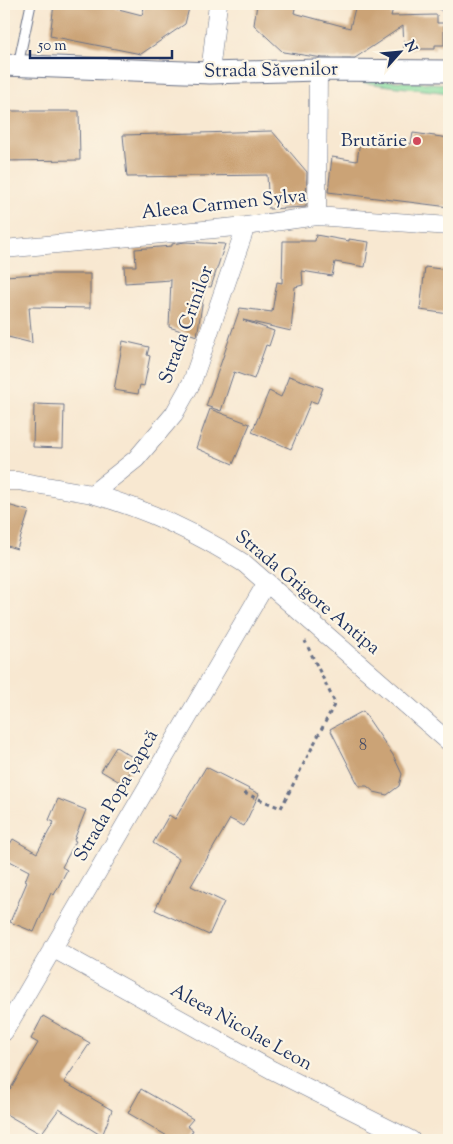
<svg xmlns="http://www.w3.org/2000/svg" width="453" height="1144" viewBox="0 0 453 1144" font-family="'Sorts Mill Goudy',serif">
<rect width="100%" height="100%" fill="#fcf5e5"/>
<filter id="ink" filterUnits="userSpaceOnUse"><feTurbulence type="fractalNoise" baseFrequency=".02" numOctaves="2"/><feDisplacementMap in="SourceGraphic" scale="10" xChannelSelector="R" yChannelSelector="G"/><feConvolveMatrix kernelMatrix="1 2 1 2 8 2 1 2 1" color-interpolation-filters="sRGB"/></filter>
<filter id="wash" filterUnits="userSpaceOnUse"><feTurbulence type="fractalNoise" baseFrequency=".0096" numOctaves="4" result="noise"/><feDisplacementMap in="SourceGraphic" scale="20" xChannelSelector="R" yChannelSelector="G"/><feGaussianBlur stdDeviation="1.12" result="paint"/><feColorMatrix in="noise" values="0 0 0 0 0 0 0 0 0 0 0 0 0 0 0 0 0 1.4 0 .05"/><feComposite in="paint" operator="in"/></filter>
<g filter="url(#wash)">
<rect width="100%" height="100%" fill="#f8e8d1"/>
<path fill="#86dda0" stroke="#50867f" d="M 354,79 L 449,84 L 449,93 L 365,83 Z"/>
<g id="blocks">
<path fill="#cba376" d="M 54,4 L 99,4 L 142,15 L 145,4 L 190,4 L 185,24 L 141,54 L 50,36 Z
M 257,4 L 296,4 L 294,13 L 350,28 L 356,4 L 394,4 L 391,16 L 437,15 L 437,23 L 444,23 L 444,45 L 435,45 L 435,49 L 404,49 L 403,26 L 355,58 L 323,58 L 283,52 L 254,25 Z
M 4,111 L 79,111 L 80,160 L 4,161 Z
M 272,131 L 307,172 L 306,207 L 269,209 L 267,175 L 127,177 L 123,135 Z
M 413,133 L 449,138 L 449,207 L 328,192 L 332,157 L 357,161 L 360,141 L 386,144 L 386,139 L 411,144 Z
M 316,235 L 349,241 L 349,239 L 369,242 L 365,267 L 335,262 L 332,276 L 302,271 L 303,285 L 295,287 L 291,331 L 243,320 L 274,331 L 269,346 L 266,345 L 254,379 L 234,372 L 221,411 L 206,406 L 240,308 L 272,312 L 277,282 L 282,283 L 283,241 L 315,241 Z
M 185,242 L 225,244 L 211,287 L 205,286 L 197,336 L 169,327 L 171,280 L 125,283 L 124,266 L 136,266 L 135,249 L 172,246 L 172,244 Z
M 425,267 L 449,270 L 449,314 L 420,310 Z
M 39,274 L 90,274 L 90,308 L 29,307 L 32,343 L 4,336 L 4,276 Z
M 123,341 L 149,347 L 147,355 L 150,356 L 144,386 L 140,385 L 138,394 L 114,390 Z
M 289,376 L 323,388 L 317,403 L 311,401 L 291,449 L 252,432 L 269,391 L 281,397 Z
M 34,404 L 64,405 L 63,448 L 33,447 Z
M 210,409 L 250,424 L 233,464 L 196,448 Z
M 4,504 L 29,511 L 17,549 L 4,545 Z
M 363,711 L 393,755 L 402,774 L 399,786 L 387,795 L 374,792 L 367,786 L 359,786 L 330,729 Z
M 116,747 L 137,760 L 123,784 L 101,771 Z
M 206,767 L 259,794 L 244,826 L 230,819 L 191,886 L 224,902 L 209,935 L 155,910 L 179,859 L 153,843 L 169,815 L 175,819 Z
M 58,799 L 86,810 L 74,840 L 76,841 L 62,867 L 67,870 L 54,895 L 51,893 L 34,932 L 10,922 L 27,882 L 25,881 L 29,871 L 4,858 L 4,854 L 13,839 L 37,853 L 54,822 L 49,820 Z
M 43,1016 L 90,1043 L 64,1082 L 112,1110 L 102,1136 L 59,1109 L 41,1134 L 4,1113 L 4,1086 L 10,1090 L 38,1043 L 31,1039 Z
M 141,1089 L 193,1119 L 187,1126 L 193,1130 L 188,1140 L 174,1140 L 128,1113 Z"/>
</g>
</g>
<g filter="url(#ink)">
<use href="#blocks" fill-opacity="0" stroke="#687086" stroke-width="1"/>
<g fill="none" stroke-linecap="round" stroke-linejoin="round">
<defs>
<path id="service" d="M 18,65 L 31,4"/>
<path id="minor" d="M 447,4 L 449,5
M 210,73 L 218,4
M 317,216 L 318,70
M 4,249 L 246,226 L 317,216 L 449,226
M 4,481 L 18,481 L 92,494 L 136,459 L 174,414 L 192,382 L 246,226
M 92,494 C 146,509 198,533 245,564 L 449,742
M 52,948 L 272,1070 L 411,1140
M 4,1032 L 267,582"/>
<path id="tertiary" d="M 4,65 L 210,73 L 318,70 L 449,71"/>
</defs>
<use href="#service" stroke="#687086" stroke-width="11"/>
<use href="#minor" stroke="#687086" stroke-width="19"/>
<use href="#tertiary" stroke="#687086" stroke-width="23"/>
<path stroke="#687086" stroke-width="3" stroke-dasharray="4 4" stroke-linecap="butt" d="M 244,793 L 281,808 L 335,703 L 305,641"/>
<use href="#service" stroke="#fff" stroke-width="9"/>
<use href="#minor" stroke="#fff" stroke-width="18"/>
<use href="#tertiary" stroke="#fff" stroke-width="21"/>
</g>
</g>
<circle fill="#d1495b" stroke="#fcf5e5" stroke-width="2" cx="417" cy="141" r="5"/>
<g text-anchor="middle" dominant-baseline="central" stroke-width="4.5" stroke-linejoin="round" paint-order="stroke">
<g font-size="16" fill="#474c64">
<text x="363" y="746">8</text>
</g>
<g font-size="19" fill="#1b2f5e" stroke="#fcf5e5">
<text transform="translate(271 71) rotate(-1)">Strada Săvenilor</text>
<text transform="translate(224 205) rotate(-6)">Aleea Carmen Sylva</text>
<text transform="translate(187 325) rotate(-70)">Strada Crinilor</text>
<text transform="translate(307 593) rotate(40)">Strada Grigore Antipa</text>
<text transform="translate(117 796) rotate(-60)">Strada Popa Șapcă</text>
<text transform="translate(241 1028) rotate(29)">Aleea Nicolae Leon</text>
</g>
<g font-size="19" fill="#1b2f5e" stroke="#fcf5e5" text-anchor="end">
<text x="407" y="141">Brutărie</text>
</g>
</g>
<rect width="453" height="1144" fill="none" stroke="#fcf5e5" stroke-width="20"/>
<g transform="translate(400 52) rotate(63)" stroke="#fcf5e5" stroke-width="4" paint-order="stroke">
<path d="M0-4L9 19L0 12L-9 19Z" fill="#1b2f5e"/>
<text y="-8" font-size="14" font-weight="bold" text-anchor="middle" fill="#1b2f5e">N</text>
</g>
<path d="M30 50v8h142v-8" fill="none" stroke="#1b2f5e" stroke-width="2.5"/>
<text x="38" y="50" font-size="15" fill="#1b2f5e" stroke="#fcf5e5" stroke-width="4" paint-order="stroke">50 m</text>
</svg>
